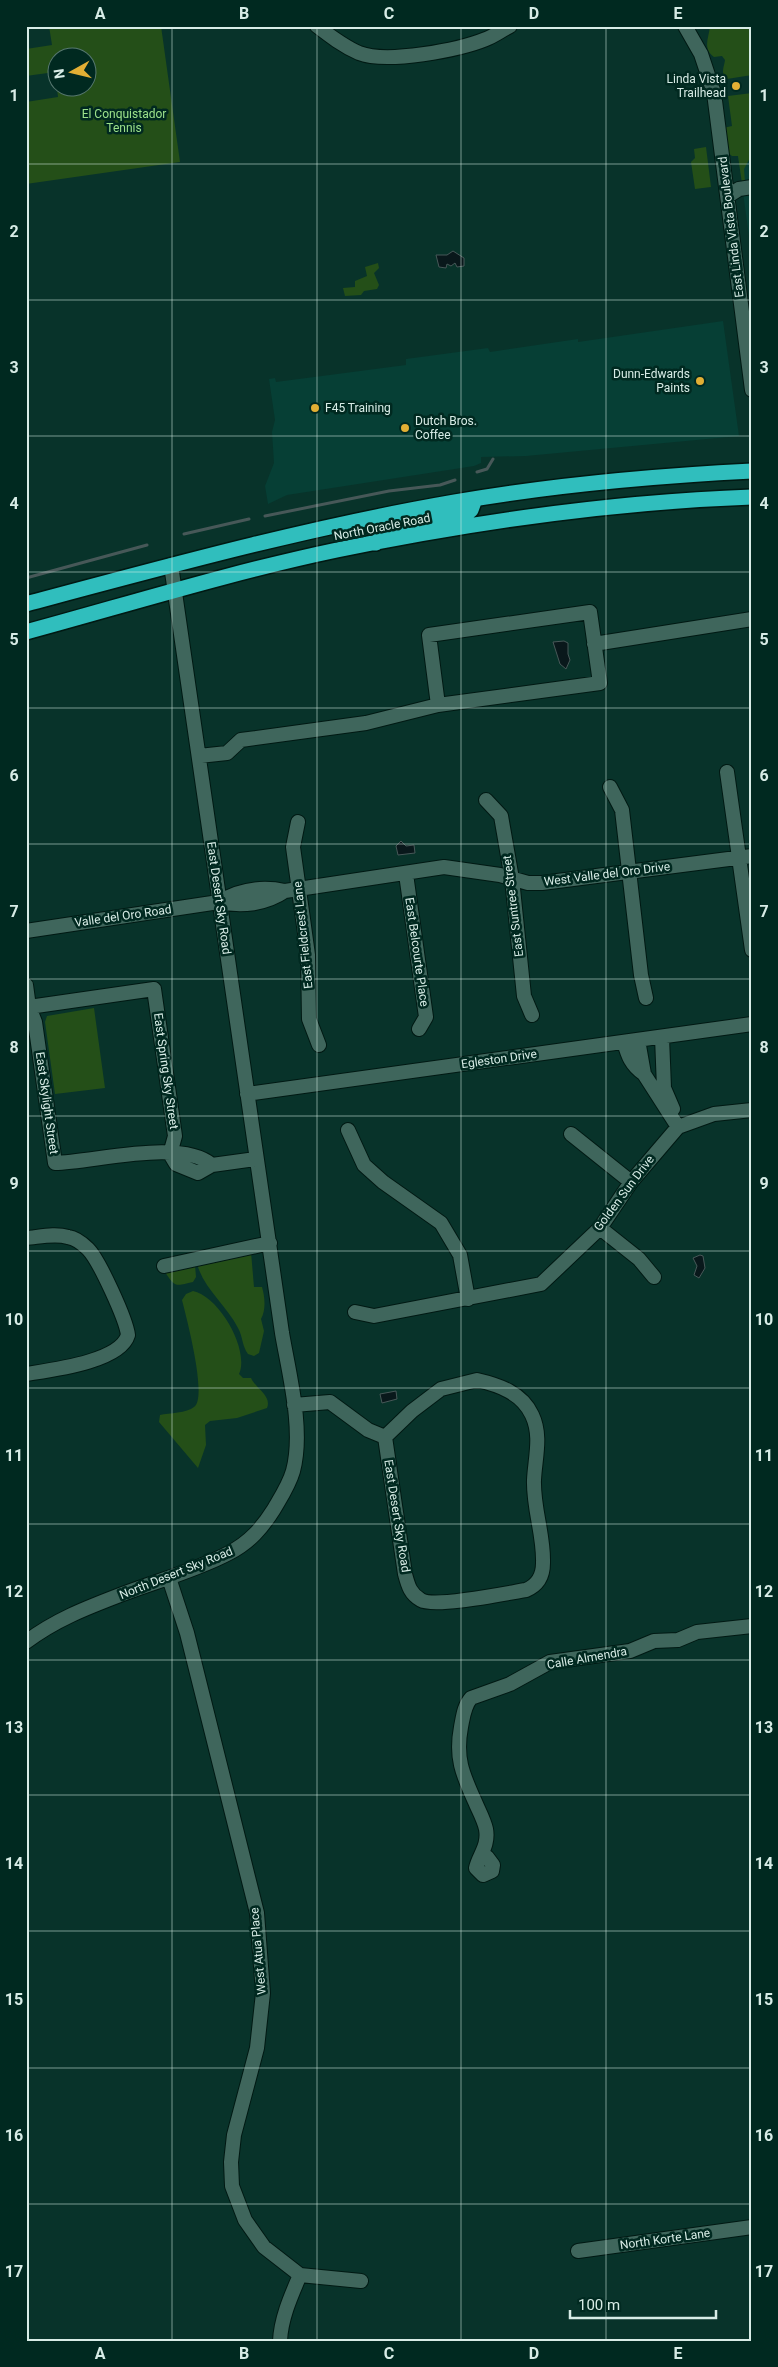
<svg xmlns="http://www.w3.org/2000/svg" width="778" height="2367" viewBox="0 0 778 2367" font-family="Roboto,sans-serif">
<rect width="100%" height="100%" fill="#08332a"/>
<path fill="#063f35" d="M 752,128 L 752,258 L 738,156 Z
M 723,321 L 739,436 L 526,456 L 481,457 L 481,463 L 474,466 L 287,495 L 268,504 L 265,486 L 274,463 L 272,432 L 275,420 L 269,379 L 275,378 L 276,382 L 406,365 L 406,359 L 488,348 L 490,352 L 578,339 L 578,342 Z"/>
<path fill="#244f18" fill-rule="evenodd" d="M 49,26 L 161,26 L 180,162 L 26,184 L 26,102 L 58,97 L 55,72 L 26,76 L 26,49 L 52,45 ZM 58,58 L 88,58 L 88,88 L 58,88 Z
M 710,26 L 752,26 L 752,75 L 727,79 C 720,73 724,68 725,60 L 722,56 L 714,57 C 702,48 709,38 710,26 Z
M 752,93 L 752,154 L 744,169 L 745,182 L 742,183 L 738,156 L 732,156 L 727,152 L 723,128 L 732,126 L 728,96 Z
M 706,147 L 711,187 L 695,189 L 691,162 L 695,158 L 694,149 Z
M 378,263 L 379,268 L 374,273 L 379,285 L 377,289 L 364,291 L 361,295 L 345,296 L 343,288 L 355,287 L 355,281 L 367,276 L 365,267 Z
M 94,1008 L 105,1088 L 55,1094 L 45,1022 L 47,1016 Z
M 251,1252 L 254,1287 L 262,1287 C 265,1297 266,1310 261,1319 L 264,1331 L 259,1353 L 254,1356 L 248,1354 C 242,1346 243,1337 238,1328 C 227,1306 204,1289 197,1264 Z
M 195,1265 L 196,1277 L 193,1282 C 176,1286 175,1288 165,1272 Z
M 193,1291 C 219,1296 250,1350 239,1374 L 243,1378 L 251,1378 C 256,1389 272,1396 267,1408 L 237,1418 L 210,1421 L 205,1425 L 206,1445 L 198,1468 L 159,1422 L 160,1415 C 169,1413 187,1413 194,1407 C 208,1398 186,1316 182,1300 L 186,1294 Z"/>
<path fill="#09181b" stroke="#475858" d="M 453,251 L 464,258 L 464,266 L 457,267 L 455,263 L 451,266 L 447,264 L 446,268 L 439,267 L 436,255 L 447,255 Z
M 564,641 L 568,643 L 568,654 L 570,660 L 566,669 L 560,664 L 553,642 Z
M 401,841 L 406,846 L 414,845 L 415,853 L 398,855 L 396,846 Z
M 700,1255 L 703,1256 L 705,1268 L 699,1278 L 694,1275 L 697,1266 L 693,1258 Z
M 396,1391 L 397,1399 L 382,1403 L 380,1394 Z"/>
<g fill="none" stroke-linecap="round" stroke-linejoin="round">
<path stroke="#475858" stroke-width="3" d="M 477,472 L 487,469 L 493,459
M 265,516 L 389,491 L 440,485 L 455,480
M 184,534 L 249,519
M 26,578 L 147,545"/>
<defs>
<path id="minor" d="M 317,26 C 330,36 343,46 359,53 C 387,64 459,50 486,39 C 494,36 502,30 510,26
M 685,26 L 701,54 L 714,93 L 752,390
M 728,196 L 739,189 L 752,187
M 594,644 L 752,619
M 199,756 L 227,753 L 241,740 L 366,723 L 438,705 L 600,683 L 590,612 L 429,635 L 438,705
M 727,772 L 752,950
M 610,787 L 622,810 L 641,975 L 646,998
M 486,800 L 501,816 L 512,879 L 524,996 L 532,1015
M 298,822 L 293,847 L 308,955 L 309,1019 L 319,1045
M 406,874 L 426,1017 L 419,1029
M 219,902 C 239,890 262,886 285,891 L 444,867 L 500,875 L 528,883 L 542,883 L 752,856
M 26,931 L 219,902 C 242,907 266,904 285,891
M 26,985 L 29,1007 L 35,1022 L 55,1163 C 95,1162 181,1138 212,1165
M 29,1007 L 154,989 L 175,1136 L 170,1154
M 662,1037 L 664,1088 L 673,1109
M 638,1040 L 644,1074 L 678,1127
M 624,1042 C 628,1056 631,1065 644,1074
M 247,1094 L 752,1024
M 348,1130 L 364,1165 L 383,1182 L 441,1223 L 460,1255 L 468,1299
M 571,1134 L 631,1182
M 170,1154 L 176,1164 L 198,1173 L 212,1165 L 256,1159
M 600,1228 L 639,1259 L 654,1277
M 26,1238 C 39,1237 55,1233 68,1237 C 75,1238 83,1244 88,1249 C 99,1260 126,1319 128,1335 C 120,1362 51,1370 26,1374
M 164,1266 L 270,1243
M 355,1312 L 374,1316 L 541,1284 L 600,1228 L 631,1182 L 678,1127 L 714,1114 L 752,1110
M 477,1380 C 499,1385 522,1393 532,1415 C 542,1436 535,1458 534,1480 C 533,1508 544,1535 543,1563 C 543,1576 538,1585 526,1590 C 507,1593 435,1608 421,1600 C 410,1594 408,1585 405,1574 L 385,1437 L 412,1411 L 441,1389 Z
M 294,1405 L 330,1402 L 368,1430 L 385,1437
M 169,1578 L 187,1633 L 257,1913 L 263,1993 L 257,2048 L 234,2135 L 231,2162 L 232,2186 L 245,2220 L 264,2247 L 300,2275 L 361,2281
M 26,1642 C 55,1620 86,1608 120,1595 C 156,1581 195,1571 229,1553 C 250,1542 262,1528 274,1509 C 281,1497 289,1485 293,1471 C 304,1430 289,1374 282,1333 L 171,565
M 483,1855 L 487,1857 L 493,1865 L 492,1871 L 483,1875 L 476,1868 C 479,1855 489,1846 486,1829 C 484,1820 479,1811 476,1804 C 463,1775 455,1759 461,1727 C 463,1717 464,1706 471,1698 L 510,1684 L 550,1662 L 630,1651 L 654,1641 L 678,1640 L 697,1632 L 752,1626
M 578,2251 L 752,2227
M 280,2341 C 281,2318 291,2296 300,2275"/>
<path id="highway" d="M 376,543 L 386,530 L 466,514 L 471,510 L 475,499
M 26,604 C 168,566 310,527 455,502 C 553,485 653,476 752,471
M 26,632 C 129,604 232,572 337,550 C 473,522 612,502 752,497"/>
</defs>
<use href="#minor" stroke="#001913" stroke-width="16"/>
<use href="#highway" stroke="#001913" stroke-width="18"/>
<use href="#minor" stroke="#3f665c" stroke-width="14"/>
<use href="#highway" stroke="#30bebd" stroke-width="15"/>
</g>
<path fill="none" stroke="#d7ece6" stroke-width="1" stroke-opacity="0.55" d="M 172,26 L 172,2341M 317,26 L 317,2341M 461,26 L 461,2341M 606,26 L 606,2341M 26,164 L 752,164M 26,300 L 752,300M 26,436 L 752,436M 26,572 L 752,572M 26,708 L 752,708M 26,844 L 752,844M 26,979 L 752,979M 26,1116 L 752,1116M 26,1251 L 752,1251M 26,1388 L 752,1388M 26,1524 L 752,1524M 26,1660 L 752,1660M 26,1795 L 752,1795M 26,1931 L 752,1931M 26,2068 L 752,2068M 26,2204 L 752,2204"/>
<g fill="#e2af34" stroke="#002920" stroke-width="2">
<circle cx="736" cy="86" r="5"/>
<circle cx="700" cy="381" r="5"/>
<circle cx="315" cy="408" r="5"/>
<circle cx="405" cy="428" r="5"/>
</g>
<g text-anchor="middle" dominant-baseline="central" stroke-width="5" stroke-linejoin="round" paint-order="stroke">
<g font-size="12" fill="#d7ece6" stroke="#002920" text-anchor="end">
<text x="726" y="79">Linda Vista<tspan x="726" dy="14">Trailhead</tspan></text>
<text x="690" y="374">Dunn-Edwards<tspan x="690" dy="14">Paints</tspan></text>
<text x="325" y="408" text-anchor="start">F45 Training</text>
<text x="415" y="421" text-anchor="start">Dutch Bros.<tspan x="415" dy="14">Coffee</tspan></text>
</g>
<g font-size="12" fill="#9ce28b" stroke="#002920">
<text x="124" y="114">El Conquistador<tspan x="124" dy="14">Tennis</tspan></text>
</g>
<g font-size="12" fill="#d7ece6" stroke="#002920">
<text transform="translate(731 227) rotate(-97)">East Linda Vista Boulevard</text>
<text transform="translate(382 527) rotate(-11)">North Oracle Road</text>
<text transform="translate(607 874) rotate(-7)">West Valle del Oro Drive</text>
<text transform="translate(219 898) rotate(82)">East Desert Sky Road</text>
<text transform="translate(513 906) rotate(-97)">East Suntree Street</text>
<text transform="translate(123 916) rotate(-8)">Valle del Oro Road</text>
<text transform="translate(303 935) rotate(-96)">East Fieldcrest Lane</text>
<text transform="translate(417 952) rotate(82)">East Belcourte Place</text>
<text transform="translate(499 1059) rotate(-8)">Egleston Drive</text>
<text transform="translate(166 1071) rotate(82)">East Spring Sky Street</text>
<text transform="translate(47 1103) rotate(82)">East Skylight Street</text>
<text transform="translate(624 1193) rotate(-53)">Golden Sun Drive</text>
<text transform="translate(397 1516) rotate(81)">East Desert Sky Road</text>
<text transform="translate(176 1573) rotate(-22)">North Desert Sky Road</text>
<text transform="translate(587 1658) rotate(-10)">Calle Almendra</text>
<text transform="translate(258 1951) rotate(-95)">West Atua Place</text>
<text transform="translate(665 2239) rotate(-8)">North Korte Lane</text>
</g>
</g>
<rect width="778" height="2367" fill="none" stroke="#002920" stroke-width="55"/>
<g transform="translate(72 72) rotate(262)"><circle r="24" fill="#002920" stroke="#56776f"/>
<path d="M0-4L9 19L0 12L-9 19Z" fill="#e2af34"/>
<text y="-8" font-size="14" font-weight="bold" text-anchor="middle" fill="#d7ece6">N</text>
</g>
<path d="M570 2310v8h146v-8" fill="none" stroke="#d7ece6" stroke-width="2.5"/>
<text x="578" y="2310" font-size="15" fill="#d7ece6" stroke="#002920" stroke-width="4" paint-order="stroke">100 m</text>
<rect x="28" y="28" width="722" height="2312" fill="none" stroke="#d7ece6" stroke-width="2"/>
<g font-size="16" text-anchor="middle" font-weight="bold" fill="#d7ece6">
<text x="100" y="19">A</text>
<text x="244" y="19">B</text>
<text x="389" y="19">C</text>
<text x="534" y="19">D</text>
<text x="678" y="19">E</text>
<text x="14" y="101">1</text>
<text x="764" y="101">1</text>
<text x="14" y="237">2</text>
<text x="764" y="237">2</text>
<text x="14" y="373">3</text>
<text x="764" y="373">3</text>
<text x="14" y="509">4</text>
<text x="764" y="509">4</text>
<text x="14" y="645">5</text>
<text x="764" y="645">5</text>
<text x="14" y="781">6</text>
<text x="764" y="781">6</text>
<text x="14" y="917">7</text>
<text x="764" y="917">7</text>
<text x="14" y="1053">8</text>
<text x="764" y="1053">8</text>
<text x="14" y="1189">9</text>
<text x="764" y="1189">9</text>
<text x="14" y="1325">10</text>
<text x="764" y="1325">10</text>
<text x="14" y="1461">11</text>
<text x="764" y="1461">11</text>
<text x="14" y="1597">12</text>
<text x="764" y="1597">12</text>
<text x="14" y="1733">13</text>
<text x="764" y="1733">13</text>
<text x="14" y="1869">14</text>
<text x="764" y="1869">14</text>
<text x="14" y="2005">15</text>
<text x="764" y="2005">15</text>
<text x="14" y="2141">16</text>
<text x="764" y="2141">16</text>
<text x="14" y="2277">17</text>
<text x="764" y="2277">17</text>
<text x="100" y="2359">A</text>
<text x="244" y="2359">B</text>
<text x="389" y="2359">C</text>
<text x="534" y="2359">D</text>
<text x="678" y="2359">E</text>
</g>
</svg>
